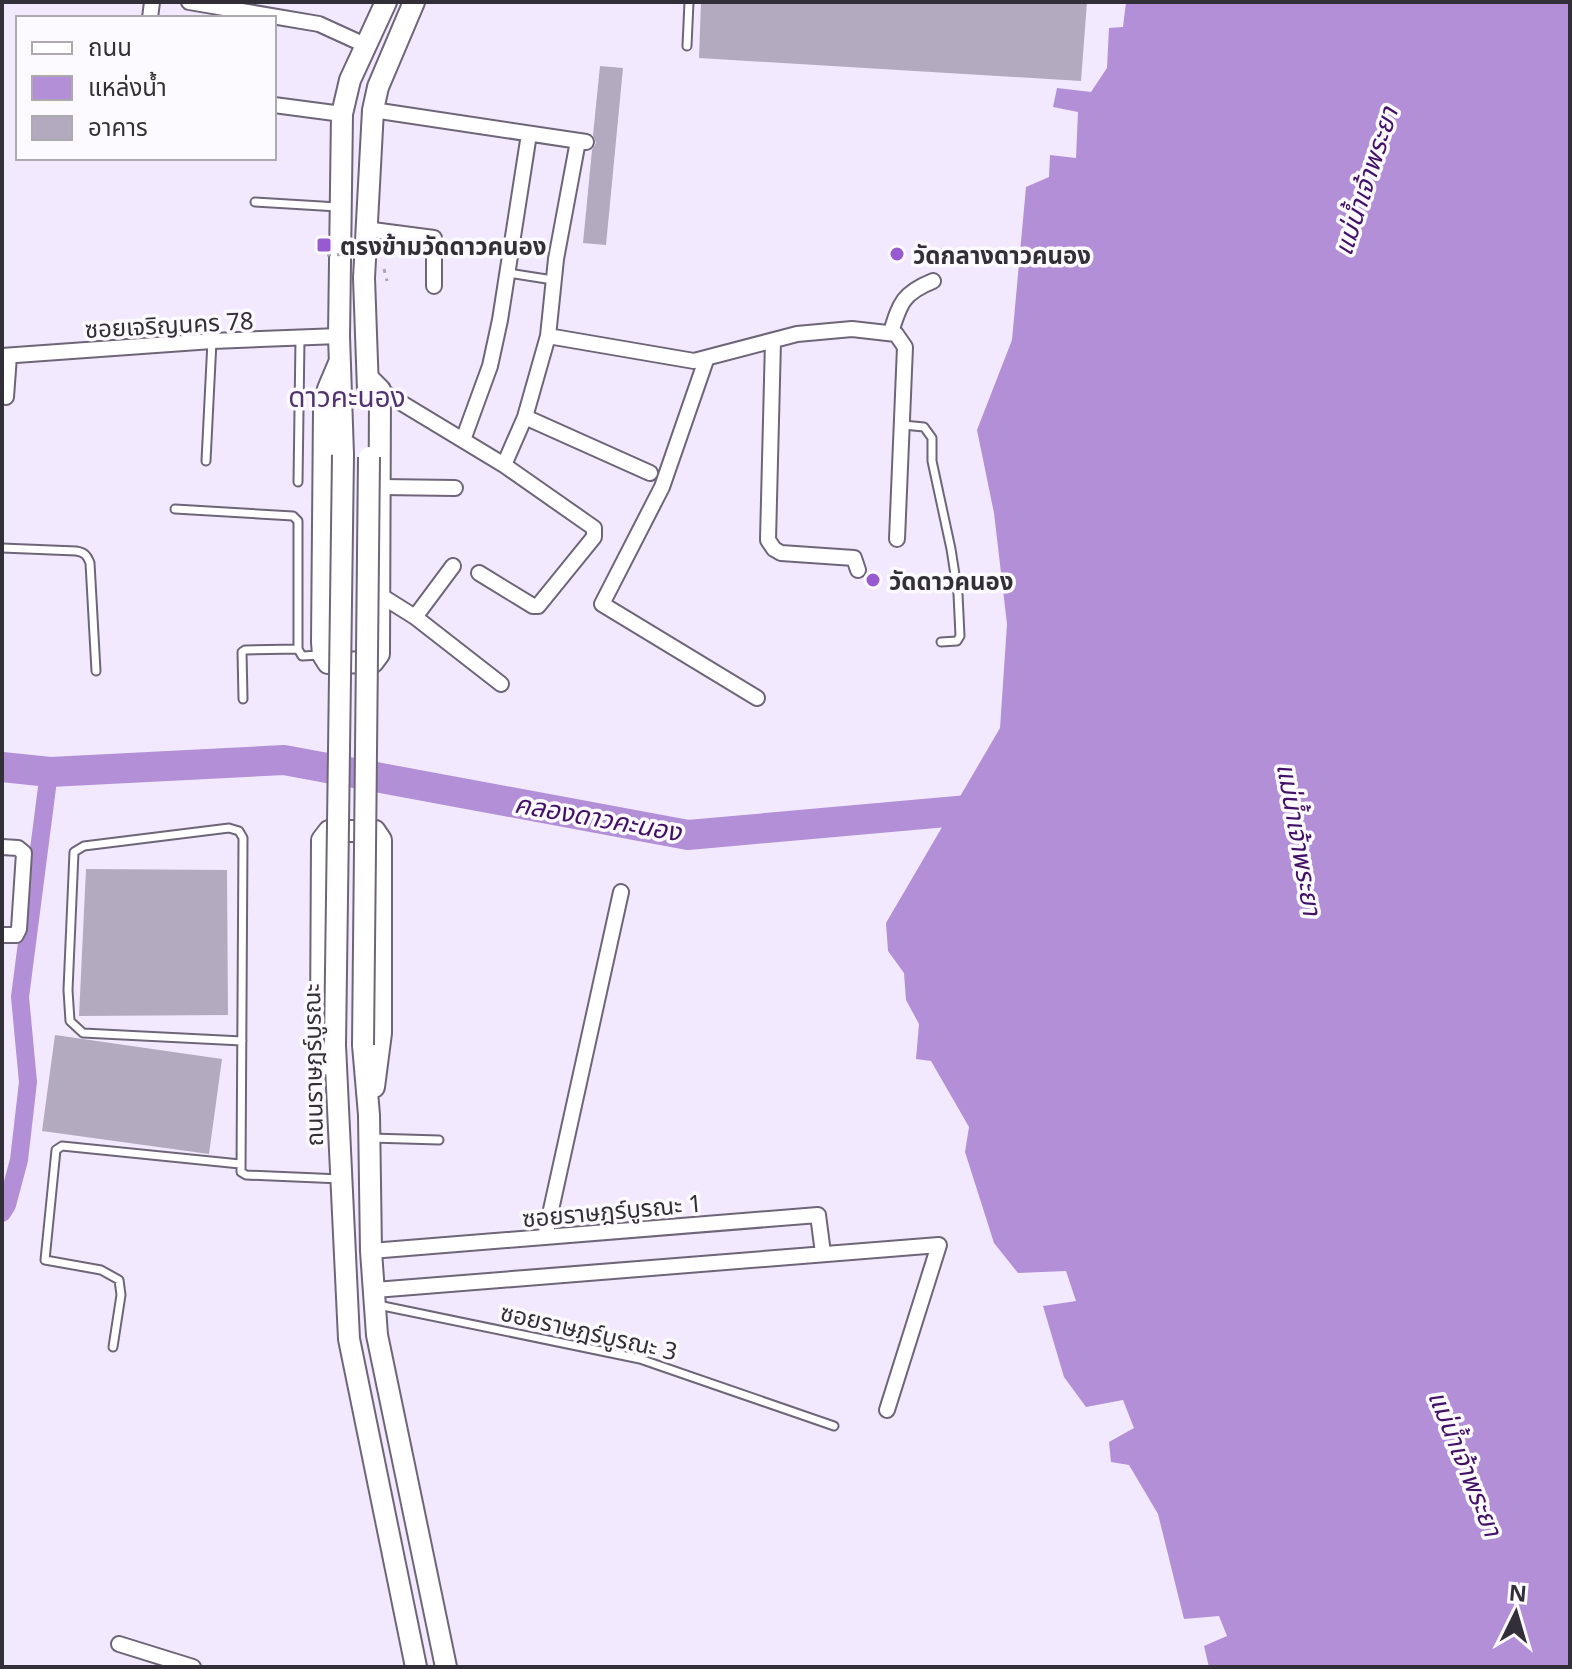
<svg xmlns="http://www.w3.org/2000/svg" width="1572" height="1669" viewBox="0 0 1572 1669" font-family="'Noto Sans','Noto Sans Thai',sans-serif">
<rect width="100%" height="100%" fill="#f2e9ff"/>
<path fill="#b28fd7" d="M 1126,2 L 1570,2 L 1570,1667 L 1209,1667 L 1204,1646 L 1227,1636 L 1219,1616 L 1184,1619 L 1158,1514 L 1129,1465 L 1111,1462 L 1109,1442 L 1134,1428 L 1123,1400 L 1086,1407 L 1064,1377 L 1043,1306 L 1076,1301 L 1066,1271 L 1018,1273 L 994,1243 L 965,1152 L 969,1127 L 931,1061 L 916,1059 L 919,1024 L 906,1000 L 904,973 L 888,951 L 886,923 L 1000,728 L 1007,624 L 994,513 L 977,430 L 1012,340 L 1026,187 L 1049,177 L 1050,155 L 1076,158 L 1078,112 L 1053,107 L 1057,88 L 1091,92 L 1107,68 L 1109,28 L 1123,27 Z"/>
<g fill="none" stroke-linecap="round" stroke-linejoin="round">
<path stroke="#b28fd7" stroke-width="18" d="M 2,1213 L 7,1205 L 19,1160 L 28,1082 L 20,997 L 49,772"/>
<path stroke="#b28fd7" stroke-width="30" d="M 2,767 L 50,772 L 284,760 L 688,835 L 991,808"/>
</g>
<path fill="#b3aabf" d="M 701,2 L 1087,2 L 1081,81 L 699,58 Z
M 600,66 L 623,68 L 606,245 L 583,243 L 592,150 L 596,143 L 593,135 Z
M 86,869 L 227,870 L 228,1015 L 79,1016 Z
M 55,1035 L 222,1059 L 209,1154 L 42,1131 Z"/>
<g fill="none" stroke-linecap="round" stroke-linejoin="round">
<defs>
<path id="lane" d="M 687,46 L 689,2
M 255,202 L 338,207
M 508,273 L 553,280
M 903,425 L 924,427 L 932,438 L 932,461 L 951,549 L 958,594 L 960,636 L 957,641 L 941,642
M 206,461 L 212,341
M 298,482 L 300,339
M 175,509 L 293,516 L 298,521 L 298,649 L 302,656 L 321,655
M 2,548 L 76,551 C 84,552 87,555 90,563 L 96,671
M 243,699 L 242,652 L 245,650 L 298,649
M 242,1041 L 83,1033 L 70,1021 L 68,990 L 74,852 L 84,846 L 229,828 L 239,831 L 243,838 L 241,1172 L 246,1175 L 341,1179
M 371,1138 L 439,1140
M 378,1305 L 640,1359 L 834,1426
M 113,1347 L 121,1295 L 119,1280 L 101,1270 L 45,1260 L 56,1150 L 62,1146 L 240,1164"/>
<path id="street" d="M 189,2 L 319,24 L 365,45
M 150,18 L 152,2
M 274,105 L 342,114
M 373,110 L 586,142
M 365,229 L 434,238 L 434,286
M 891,332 C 900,303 903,293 933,281
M 548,336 L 694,361 L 797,334 L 852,329 L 896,334 L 905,347 L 897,539
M 773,341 L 768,540 L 774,549 L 781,553 L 854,558 L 858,570
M 2,356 L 212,341 L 339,336
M 706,360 L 662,487 L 602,604 L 757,698
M 380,390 L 504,465 L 594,528 L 594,537 L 538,606 L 533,606 L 479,573
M 6,397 L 9,356
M 525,417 L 650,473
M 463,440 L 490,366 L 500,320 L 529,134
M 504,465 L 525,417 L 548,336 L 556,259 L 578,141
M 381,487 L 455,488
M 380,595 L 415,617 L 501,684
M 415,617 L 453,566
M 2,847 L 18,848 L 24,853 L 19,929 L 16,935 L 2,935
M 545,1237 L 621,892
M 371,1251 L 818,1215 L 823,1253
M 375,1290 L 939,1245 L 887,1410
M 119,1644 L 193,1667"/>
<path id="secondary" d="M 339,363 L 328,389 L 324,411 L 322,642 L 323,655 L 328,663 L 373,662 L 379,654 L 380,390 L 368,378
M 368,390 L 364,278 L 373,110 L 378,87 L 414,2
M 343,455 L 339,336 L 342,114 L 350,80 L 386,2
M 335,1045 L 349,1339 L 416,1667
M 363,1045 L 369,1115 L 371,1251 L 377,1335 L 446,1667
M 325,1064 L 321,1028 L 322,840 L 329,831 L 375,831 L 381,840 L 381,1033 L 374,1087"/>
</defs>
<use href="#lane" stroke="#6e6578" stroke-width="11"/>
<use href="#street" stroke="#6e6578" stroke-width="18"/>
<use href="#secondary" stroke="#6e6578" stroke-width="24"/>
<path stroke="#aba4b5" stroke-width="3" stroke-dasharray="4 6" stroke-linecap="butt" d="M 384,269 L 387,281"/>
<use href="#lane" stroke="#fff" stroke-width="7"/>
<use href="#street" stroke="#fff" stroke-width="14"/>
<use href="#secondary" stroke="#fff" stroke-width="20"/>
<defs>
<path id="secondary-bridge" d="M 335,1045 L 343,455
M 363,1045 L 369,457"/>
</defs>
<use href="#secondary-bridge" stroke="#6e6578" stroke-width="24" stroke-linecap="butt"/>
<path stroke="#aba4b5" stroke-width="3" stroke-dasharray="4 6" stroke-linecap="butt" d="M 327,255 L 381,253"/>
<use href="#secondary-bridge" stroke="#fff" stroke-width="20"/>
</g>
<g fill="#985ad0" stroke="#fcfafe" stroke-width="3">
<rect x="316" y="237" width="16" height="16" rx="4"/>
<circle cx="897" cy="254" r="8"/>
<circle cx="873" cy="580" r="8"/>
</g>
<g text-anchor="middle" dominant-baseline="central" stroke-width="7" stroke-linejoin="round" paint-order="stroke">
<g font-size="24" font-weight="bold" fill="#332f38" stroke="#fcfafe" text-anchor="start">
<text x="340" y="245">ตรงข้ามวัดดาวคนอง</text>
<text x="913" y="254">วัดกลางดาวคนอง</text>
<text x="889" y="580">วัดดาวคนอง</text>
</g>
<g font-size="24" fill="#332f38" stroke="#fcfafe">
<text transform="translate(169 324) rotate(-3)">ซอยเจริญนคร 78</text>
<text transform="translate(312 1065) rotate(-91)">ถนนราษฎร์บูรณะ</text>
<text transform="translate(612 1210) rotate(-5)">ซอยราษฎร์บูรณะ 1</text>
<text transform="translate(589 1331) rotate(13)">ซอยราษฎร์บูรณะ 3</text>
</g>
<g font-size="26" font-style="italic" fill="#431067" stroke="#fcfafe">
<text transform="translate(1365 181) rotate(-72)">แม่น้ำเจ้าพระยา</text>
<text transform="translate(598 817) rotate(10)">คลองดาวคะนอง</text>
<text transform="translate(1300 839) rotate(80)">แม่น้ำเจ้าพระยา</text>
<text transform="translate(1466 1463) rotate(68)">แม่น้ำเจ้าพระยา</text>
</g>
<g font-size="28" fill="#51336e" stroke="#fcfafe">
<text x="347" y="396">ดาวคะนอง</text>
</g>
</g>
<rect width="1572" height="1669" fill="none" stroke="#332f38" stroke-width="8"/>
<rect x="16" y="16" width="260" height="144" fill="#fcfafe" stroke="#aca9af" stroke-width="2"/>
<rect x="32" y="42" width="40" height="12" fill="#ffffff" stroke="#aca9af" stroke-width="2"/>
<text x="88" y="56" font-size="24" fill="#332f38">ถนน</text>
<rect x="32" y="76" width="40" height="24" fill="#b28fd7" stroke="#aca9af" stroke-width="2"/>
<text x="88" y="96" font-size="24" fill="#332f38">แหล่งน้ำ</text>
<rect x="32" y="116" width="40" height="24" fill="#b3aabf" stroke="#aca9af" stroke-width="2"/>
<text x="88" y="136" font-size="24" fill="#332f38">อาคาร</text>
<g transform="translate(1516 1613) rotate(5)" stroke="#fcfafe" stroke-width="6" paint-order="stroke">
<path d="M0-6L14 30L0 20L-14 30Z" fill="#332f38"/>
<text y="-12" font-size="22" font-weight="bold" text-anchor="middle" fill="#332f38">N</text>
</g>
</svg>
